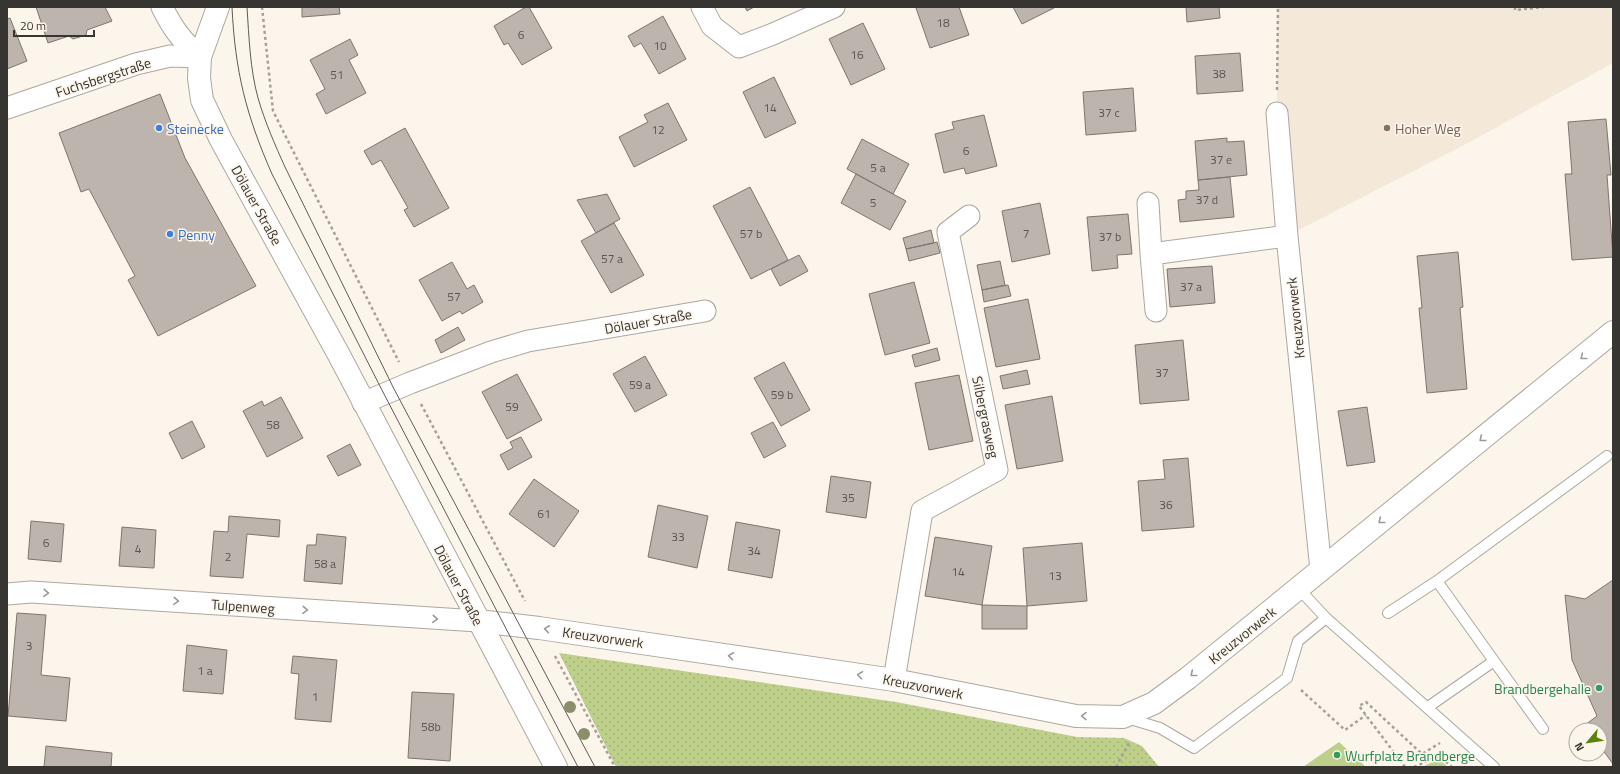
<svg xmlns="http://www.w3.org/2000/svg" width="1620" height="774" viewBox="0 0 1620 774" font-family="'Titillium Web',sans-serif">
<defs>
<pattern id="green-dots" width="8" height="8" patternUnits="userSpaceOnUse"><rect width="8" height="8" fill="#bdcf89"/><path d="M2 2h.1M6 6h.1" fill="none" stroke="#a3b277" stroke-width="1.8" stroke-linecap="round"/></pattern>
</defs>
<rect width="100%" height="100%" fill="#fcf5ec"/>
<path fill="#f4e9d9" d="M 1277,7 L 1613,7 L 1613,63 L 1468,143 L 1287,236 L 1277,113 Z"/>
<path fill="url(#green-dots)" d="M 559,653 L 896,702 L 1077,737 L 1124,738 L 1142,746 L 1159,767 L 616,767 Z"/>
<path fill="#bdcf89" d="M 1339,742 L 1366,767 L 1303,767 Z
M 1439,759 L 1448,767 L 1422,767 Z"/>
<path fill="#beb4ae" stroke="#7d756f" d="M 36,7 L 105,7 L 112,21 L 87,30 L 86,35 L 73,39 L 69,36 L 48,43 Z
M 302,7 L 339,7 L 340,14 L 302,17 Z
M 526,7 L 529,7 L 552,48 L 522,65 L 508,43 L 504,45 L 494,26 Z
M 745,7 L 754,7 L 747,11 Z
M 920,7 L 959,7 L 969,35 L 930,48 L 916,8 Z
M 1013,7 L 1053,7 L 1054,8 L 1022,24 Z
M 1186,7 L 1219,7 L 1220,18 L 1187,22 Z
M 663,16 L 686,59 L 659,74 L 641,43 L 634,47 L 628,36 Z
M 10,18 L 27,61 L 7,69 L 7,19 Z
M 863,23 L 885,69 L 851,85 L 829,39 Z
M 350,39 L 358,55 L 349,60 L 366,93 L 326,114 L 316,94 L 325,89 L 310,60 Z
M 1240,53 L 1243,91 L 1197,94 L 1195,56 Z
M 774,77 L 796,123 L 765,138 L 743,92 Z
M 1133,88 L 1136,131 L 1086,135 L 1083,92 Z
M 160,94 L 185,158 L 256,286 L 158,336 L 128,280 L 135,276 L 89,189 L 81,192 L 59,133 Z
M 668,103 L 687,140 L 634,167 L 619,137 L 648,122 L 644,115 Z
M 984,115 L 997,166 L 966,174 L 964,168 L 944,173 L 935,134 L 954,129 L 952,122 Z
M 1606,119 L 1611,175 L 1607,175 L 1613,257 L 1572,260 L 1565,174 L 1572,174 L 1568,122 Z
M 405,128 L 449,208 L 414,227 L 404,210 L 408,208 L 381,160 L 372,165 L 364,151 Z
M 1227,138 L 1227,142 L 1244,141 L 1247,175 L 1198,180 L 1195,141 Z
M 862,139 L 909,164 L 893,194 L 847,169 Z
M 856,174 L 906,201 L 890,230 L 841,203 Z
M 1230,177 L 1234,217 L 1180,222 L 1178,200 L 1186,199 L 1186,191 L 1199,190 L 1198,180 Z
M 750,187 L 788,260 L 751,279 L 713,206 Z
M 607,194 L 620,219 L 596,233 L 577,200 Z
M 1040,203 L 1050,254 L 1012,262 L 1002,211 Z
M 1128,214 L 1132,254 L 1117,255 L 1118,268 L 1092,271 L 1087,217 Z
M 614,223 L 644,275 L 611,293 L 581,241 Z
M 931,230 L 934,243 L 906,249 L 903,238 Z
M 937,242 L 940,253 L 909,261 L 906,249 Z
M 1458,252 L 1463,307 L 1460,308 L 1467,389 L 1427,393 L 1419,308 L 1422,308 L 1417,256 Z
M 799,255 L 808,271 L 780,286 L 771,269 Z
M 1000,261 L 1005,285 L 982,290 L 977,265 Z
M 452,262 L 467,289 L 474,285 L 483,302 L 462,314 L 460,311 L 442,321 L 419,280 Z
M 1212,266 L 1215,303 L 1170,307 L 1167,269 Z
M 914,282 L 930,343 L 885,355 L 869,294 Z
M 1008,285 L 1011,296 L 984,302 L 982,290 Z
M 1028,299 L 1040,359 L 996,367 L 984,308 Z
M 458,327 L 465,340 L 441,353 L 435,340 Z
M 1183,340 L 1189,400 L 1140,404 L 1135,345 Z
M 937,348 L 940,360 L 915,367 L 912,355 Z
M 645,356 L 667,395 L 635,412 L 613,374 Z
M 784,362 L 810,410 L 781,426 L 754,378 Z
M 1027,370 L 1030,384 L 1003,389 L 1000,376 Z
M 517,374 L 542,420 L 507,439 L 482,392 Z
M 959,375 L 973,441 L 929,450 L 915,383 Z
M 1052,396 L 1063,461 L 1017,469 L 1005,405 Z
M 281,397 L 303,438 L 267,457 L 243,411 L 262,401 L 264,406 Z
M 1367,407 L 1375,462 L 1347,466 L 1338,411 Z
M 192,421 L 205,447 L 182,459 L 169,433 Z
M 773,422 L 786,446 L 764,458 L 751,433 Z
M 521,437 L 532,457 L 508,470 L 500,455 L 513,448 L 510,442 Z
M 350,444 L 361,465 L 338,476 L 327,456 Z
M 1188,458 L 1194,527 L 1142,531 L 1138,481 L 1165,479 L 1163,460 Z
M 831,476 L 871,482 L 866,518 L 826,512 Z
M 534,479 L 579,511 L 554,547 L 509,514 Z
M 658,505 L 708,516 L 697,568 L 648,557 Z
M 229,516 L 280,520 L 279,537 L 247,534 L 243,578 L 210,576 L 214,531 L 228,532 Z
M 31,521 L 64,524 L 61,562 L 28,559 Z
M 736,522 L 780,530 L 772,578 L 728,570 Z
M 122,527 L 156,530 L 154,568 L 119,566 Z
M 317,534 L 346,537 L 342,584 L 304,581 L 307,545 L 316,545 Z
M 935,537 L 992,546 L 982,605 L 925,596 Z
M 1082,543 L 1087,601 L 1027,606 L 1023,548 Z
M 1613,580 L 1613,764 L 1600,746 L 1600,730 L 1589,730 L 1585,725 L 1597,716 L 1572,660 L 1565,595 L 1585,599 Z
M 982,605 L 1027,606 L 1027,629 L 982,629 Z
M 17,613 L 46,615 L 41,675 L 70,678 L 66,721 L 8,716 Z
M 187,645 L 227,650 L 223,694 L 183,691 Z
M 293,656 L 337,660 L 331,722 L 295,719 L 299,674 L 291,673 Z
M 412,692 L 454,694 L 450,761 L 408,758 Z
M 46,746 L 112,753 L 111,767 L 44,767 Z"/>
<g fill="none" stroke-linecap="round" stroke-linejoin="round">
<defs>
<path id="service" d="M 1437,581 L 1607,456
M 1299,589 L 1326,618 L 1494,767
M 1388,613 L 1437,581 L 1494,661
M 1428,707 L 1494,661 L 1543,729
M 1127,718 L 1160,728 L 1194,748 L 1287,678 L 1298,641 L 1326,618"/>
<path id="minor" d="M 162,7 C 173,29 182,41 200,57
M 702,7 L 712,26 L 739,47 L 773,34 L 834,7
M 7,108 L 136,64 L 170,56 L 200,57
M 1277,113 L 1287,236 L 1321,570
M 1148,203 L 1151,254 L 1287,236
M 1151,254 L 1156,311
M 363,403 L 410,383 L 491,352 L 528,341 L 705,311
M 7,594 L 31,592 L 478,621
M 894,680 L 922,511 L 997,470 L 948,232 L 969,216"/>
<path id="tertiary" d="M 478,621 L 539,628 L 894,680 L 1076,716 L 1123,717 L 1154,703 L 1188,678 L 1613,332"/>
<path id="secondary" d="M 218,7 L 200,57 L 199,78 L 202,100 L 221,140 L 339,355 L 556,767"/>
</defs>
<use href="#service" stroke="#ada79f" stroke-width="12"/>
<use href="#minor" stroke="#ada79f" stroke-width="23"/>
<use href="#tertiary" stroke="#ada79f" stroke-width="24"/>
<use href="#secondary" stroke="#ada79f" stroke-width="24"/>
<path stroke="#a5a099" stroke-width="2.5" stroke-dasharray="3 3" stroke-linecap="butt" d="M 262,7 L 273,111 L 399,362
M 1515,7 L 1515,10 L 1544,7
M 1277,90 L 1278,7
M 421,404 L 525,601
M 555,656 L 615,767
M 1301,690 L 1345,730 L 1366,715
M 1116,767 L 1130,741
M 1405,767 L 1359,706 L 1366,702 L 1422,754 L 1440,743
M 1414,767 L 1439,756 L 1452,767"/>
<use href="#service" stroke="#fff" stroke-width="10"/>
<use href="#minor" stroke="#fff" stroke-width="21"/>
<use href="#tertiary" stroke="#fff" stroke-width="22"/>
<use href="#secondary" stroke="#fff" stroke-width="22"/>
<path stroke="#5e5b56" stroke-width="1" d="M 232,7 C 235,71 246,115 272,174 L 384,394 L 578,767
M 247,7 C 249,37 250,69 258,98 C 265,122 275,145 285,167 L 394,389 L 595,767"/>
</g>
<g fill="#8b8e6b">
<circle cx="570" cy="707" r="6"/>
<circle cx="584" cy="734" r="6"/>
</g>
<defs><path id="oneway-chevron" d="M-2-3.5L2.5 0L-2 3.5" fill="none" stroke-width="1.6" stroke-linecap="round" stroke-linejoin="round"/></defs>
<g stroke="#9b9a98">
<use href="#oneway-chevron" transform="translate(1583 357) rotate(141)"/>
<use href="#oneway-chevron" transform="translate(1482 439) rotate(141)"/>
<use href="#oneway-chevron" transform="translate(1381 521) rotate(141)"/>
<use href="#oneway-chevron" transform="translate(46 593) rotate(4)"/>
<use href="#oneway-chevron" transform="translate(176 601) rotate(4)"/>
<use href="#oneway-chevron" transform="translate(305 610) rotate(4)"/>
<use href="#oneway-chevron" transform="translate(435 619) rotate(4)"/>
<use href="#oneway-chevron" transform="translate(547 629) rotate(-172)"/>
<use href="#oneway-chevron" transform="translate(731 656) rotate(-172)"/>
<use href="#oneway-chevron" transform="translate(1193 674) rotate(141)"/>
<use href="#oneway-chevron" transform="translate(860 675) rotate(-172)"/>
<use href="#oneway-chevron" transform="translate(1084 716) rotate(-179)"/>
</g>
<g fill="#3f7fe0" stroke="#fcf5ec" stroke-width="1.5">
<circle cx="159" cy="128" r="4"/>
<circle cx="170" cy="234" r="4"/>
</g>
<circle fill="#8d6e63" stroke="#fcf5ec" stroke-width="1.5" cx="1387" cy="128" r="4"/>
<g fill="#2e9e5b" stroke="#fcf5ec" stroke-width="1.5">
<circle cx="1599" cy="688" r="4"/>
<circle cx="1337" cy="755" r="4"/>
</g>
<g text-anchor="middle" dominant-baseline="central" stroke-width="3" stroke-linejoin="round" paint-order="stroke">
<g font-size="12" fill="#595550">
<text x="943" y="22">18</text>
<text x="521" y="34">6</text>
<text x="660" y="45">10</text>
<text x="857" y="54">16</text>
<text x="1219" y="73">38</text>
<text x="337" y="74">51</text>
<text x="770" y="107">14</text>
<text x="1109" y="112">37 c</text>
<text x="658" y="129">12</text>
<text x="966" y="150">6</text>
<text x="1221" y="159">37 e</text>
<text x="878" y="167">5 a</text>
<text x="1207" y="199">37 d</text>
<text x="873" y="202">5</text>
<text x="751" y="233">57 b</text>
<text x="1026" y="233">7</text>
<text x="1110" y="236">37 b</text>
<text x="612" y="258">57 a</text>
<text x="1191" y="286">37 a</text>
<text x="454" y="296">57</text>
<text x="1162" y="372">37</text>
<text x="640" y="384">59 a</text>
<text x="782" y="394">59 b</text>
<text x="512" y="406">59</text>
<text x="273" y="424">58</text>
<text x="848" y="497">35</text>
<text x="1166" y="504">36</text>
<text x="544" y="513">61</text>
<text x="678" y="536">33</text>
<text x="46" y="542">6</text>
<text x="138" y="548">4</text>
<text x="754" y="550">34</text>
<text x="228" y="556">2</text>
<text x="325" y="563">58 a</text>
<text x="958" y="571">14</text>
<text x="1055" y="575">13</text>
<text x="29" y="645">3</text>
<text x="205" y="670">1 a</text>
<text x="315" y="696">1</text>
<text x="431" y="726">58b</text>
</g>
<g font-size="14" fill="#373531" stroke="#fcf5ec">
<text transform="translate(103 77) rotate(-18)">Fuchsbergstraße</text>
<text transform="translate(257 205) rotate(61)">Dölauer Straße</text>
<text transform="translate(1295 318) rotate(-96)">Kreuzvorwerk</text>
<text transform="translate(648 321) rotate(-10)">Dölauer Straße</text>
<text transform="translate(986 417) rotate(78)">Silbergrasweg</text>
<text transform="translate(459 585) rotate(62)">Dölauer Straße</text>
<text transform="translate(243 606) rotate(4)">Tulpenweg</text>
<text transform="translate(1242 635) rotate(-39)">Kreuzvorwerk</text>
<text transform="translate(603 637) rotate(8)">Kreuzvorwerk</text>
<text transform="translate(923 686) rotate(11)">Kreuzvorwerk</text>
</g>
<g font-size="14" fill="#366cbe" stroke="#fcf5ec" text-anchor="start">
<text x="167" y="128">Steinecke</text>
<text x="178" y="234">Penny</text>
</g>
<g font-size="14" fill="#785e54" stroke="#fcf5ec" text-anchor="start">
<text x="1395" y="128">Hoher Weg</text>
</g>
<g font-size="14" fill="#27864d" stroke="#fcf5ec" text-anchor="end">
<text x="1591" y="688">Brandbergehalle</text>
<text x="1345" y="755" text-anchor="start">Wurfplatz Brandberge</text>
</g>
</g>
<rect width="1620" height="774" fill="none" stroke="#373531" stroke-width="16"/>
<g transform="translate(1588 742) rotate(241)"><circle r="19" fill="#fcf5ec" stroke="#ada8a1"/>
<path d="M0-3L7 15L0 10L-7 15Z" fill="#5c8307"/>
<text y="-6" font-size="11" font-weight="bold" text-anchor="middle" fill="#373531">N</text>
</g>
<path d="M14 30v6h80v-6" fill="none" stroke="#373531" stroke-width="2"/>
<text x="20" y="30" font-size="12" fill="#373531" stroke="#fcf5ec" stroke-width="3" paint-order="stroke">20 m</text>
</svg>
